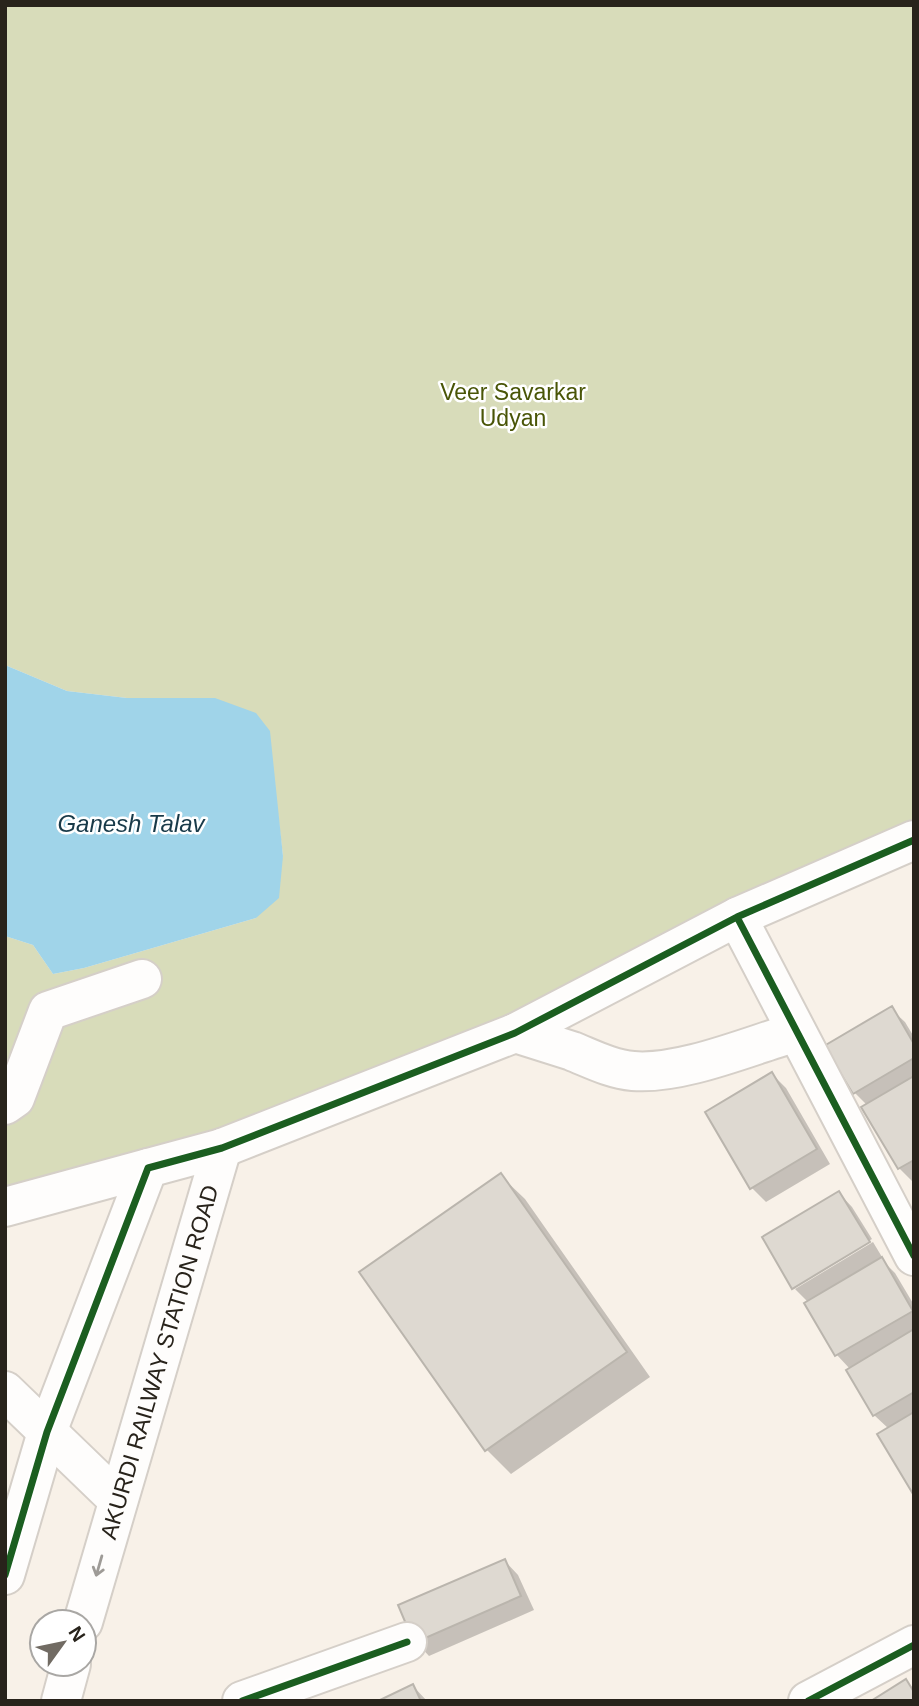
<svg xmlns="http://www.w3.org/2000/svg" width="919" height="1706" viewBox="0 0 919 1706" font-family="Arial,sans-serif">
<rect width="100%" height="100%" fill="#f8f1e8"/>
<path fill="#d8dcba" d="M 5,5 L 914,5 L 914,825 L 506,1021 L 215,1147 L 5,1203 L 5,936 L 33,945 L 53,974 L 84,968 L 256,918 L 283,856 L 277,806 L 127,698 L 67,691 L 5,665 Z"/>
<path fill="#a0d4e9" d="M 5,665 L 67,691 L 127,698 L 215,698 L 256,713 L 270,731 L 283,856 L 279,898 L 256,918 L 84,968 L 53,974 L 33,945 L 5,936 Z"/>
<path fill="#0003" d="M 891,1009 L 905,1022 L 914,1037 L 913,1182 L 899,1168 L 867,1105 L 854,1092 Z
M 772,1074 L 786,1088 L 830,1164 L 766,1202 L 752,1188 Z
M 500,1175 L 525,1199 L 650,1377 L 511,1474 L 487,1450 L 361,1272 Z
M 839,1193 L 852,1207 L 872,1239 L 795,1285 L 795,1289 L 794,1288 Z
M 873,1242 L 882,1257 L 880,1258 L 895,1273 L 914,1305 L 914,1492 L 889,1429 L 874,1415 L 850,1369 L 837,1355 L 806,1304 L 808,1302 L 795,1289 Z
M 505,1561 L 518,1575 L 534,1610 L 429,1656 L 416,1642 Z
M 413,1686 L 427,1701 L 382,1701 Z"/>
<path fill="#ded9d1" stroke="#bab5ad" stroke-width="2" d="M 892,1006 L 914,1044 L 914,1058 L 853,1094 L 824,1046 Z
M 772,1072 L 817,1149 L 750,1189 L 705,1112 Z
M 914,1076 L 914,1160 L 898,1169 L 861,1107 Z
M 501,1173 L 627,1352 L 485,1451 L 359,1272 Z
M 839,1191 L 870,1242 L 792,1289 L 762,1237 Z
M 882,1257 L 913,1311 L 835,1356 L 804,1303 Z
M 914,1329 L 914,1392 L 873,1416 L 846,1370 Z
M 914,1412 L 914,1494 L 913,1494 L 877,1434 Z
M 505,1559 L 521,1596 L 414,1643 L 398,1605 Z
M 906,1679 L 914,1692 L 914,1701 L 871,1701 Z
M 413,1684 L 421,1701 L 378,1701 Z"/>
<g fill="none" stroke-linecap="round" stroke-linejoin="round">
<defs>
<g id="minor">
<path d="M 737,917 L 914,1256"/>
<path d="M 515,1033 C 534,1039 553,1045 572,1051 C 592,1059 611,1069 633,1071 C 681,1075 749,1046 796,1032"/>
<path d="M 5,1105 L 15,1098 L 48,1011 L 142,979"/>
<path d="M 5,1207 L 148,1168"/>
<path d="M 5,1391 L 118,1500"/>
<path d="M 5,1575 L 47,1432 L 148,1168 L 222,1148 L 515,1033 L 737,917 L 914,840"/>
<path id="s1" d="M 83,1622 L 222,1148"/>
<path d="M 61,1701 L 71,1664"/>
<path d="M 242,1701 L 407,1642"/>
<path d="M 808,1701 L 914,1645"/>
</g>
</defs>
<use href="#minor" stroke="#d5cfc8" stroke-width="42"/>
<use href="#minor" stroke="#fefdfc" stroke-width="38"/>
<defs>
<path id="cycleway" d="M 737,917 L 914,1256
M 5,1575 L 47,1432 L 148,1168 L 222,1148 L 515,1033 L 737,917 L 914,840
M 242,1701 L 407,1642
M 808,1701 L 914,1645"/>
</defs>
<use href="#cycleway" stroke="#fff" stroke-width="11"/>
<use href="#cycleway" stroke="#1b5e20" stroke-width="7"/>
</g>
<defs><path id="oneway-shaft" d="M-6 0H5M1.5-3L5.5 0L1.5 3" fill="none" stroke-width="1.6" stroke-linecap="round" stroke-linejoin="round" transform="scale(1.75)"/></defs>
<use stroke="#9e9b97" href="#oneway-shaft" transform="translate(99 1566) rotate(106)"/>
<g text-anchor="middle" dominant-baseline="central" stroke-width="5" stroke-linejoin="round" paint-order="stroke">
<g font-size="23" fill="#495507" stroke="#fff">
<text x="513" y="392">Veer Savarkar<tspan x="513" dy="26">Udyan</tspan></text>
</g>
<g font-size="23" fill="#28231b" stroke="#fff">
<text stroke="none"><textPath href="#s1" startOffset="271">AKURDI RAILWAY STATION ROAD</textPath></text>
</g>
<g font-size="24" font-style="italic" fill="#183a49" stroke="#fff">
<text x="131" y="823">Ganesh Talav</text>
</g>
</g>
<rect width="919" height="1706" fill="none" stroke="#28231b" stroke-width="14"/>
<g transform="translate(63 1643) rotate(57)"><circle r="33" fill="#ffffff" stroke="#a9a7a4" stroke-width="2"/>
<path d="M0-5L12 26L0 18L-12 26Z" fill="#716b63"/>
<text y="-10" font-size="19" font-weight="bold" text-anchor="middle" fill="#28231b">N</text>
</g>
</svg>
